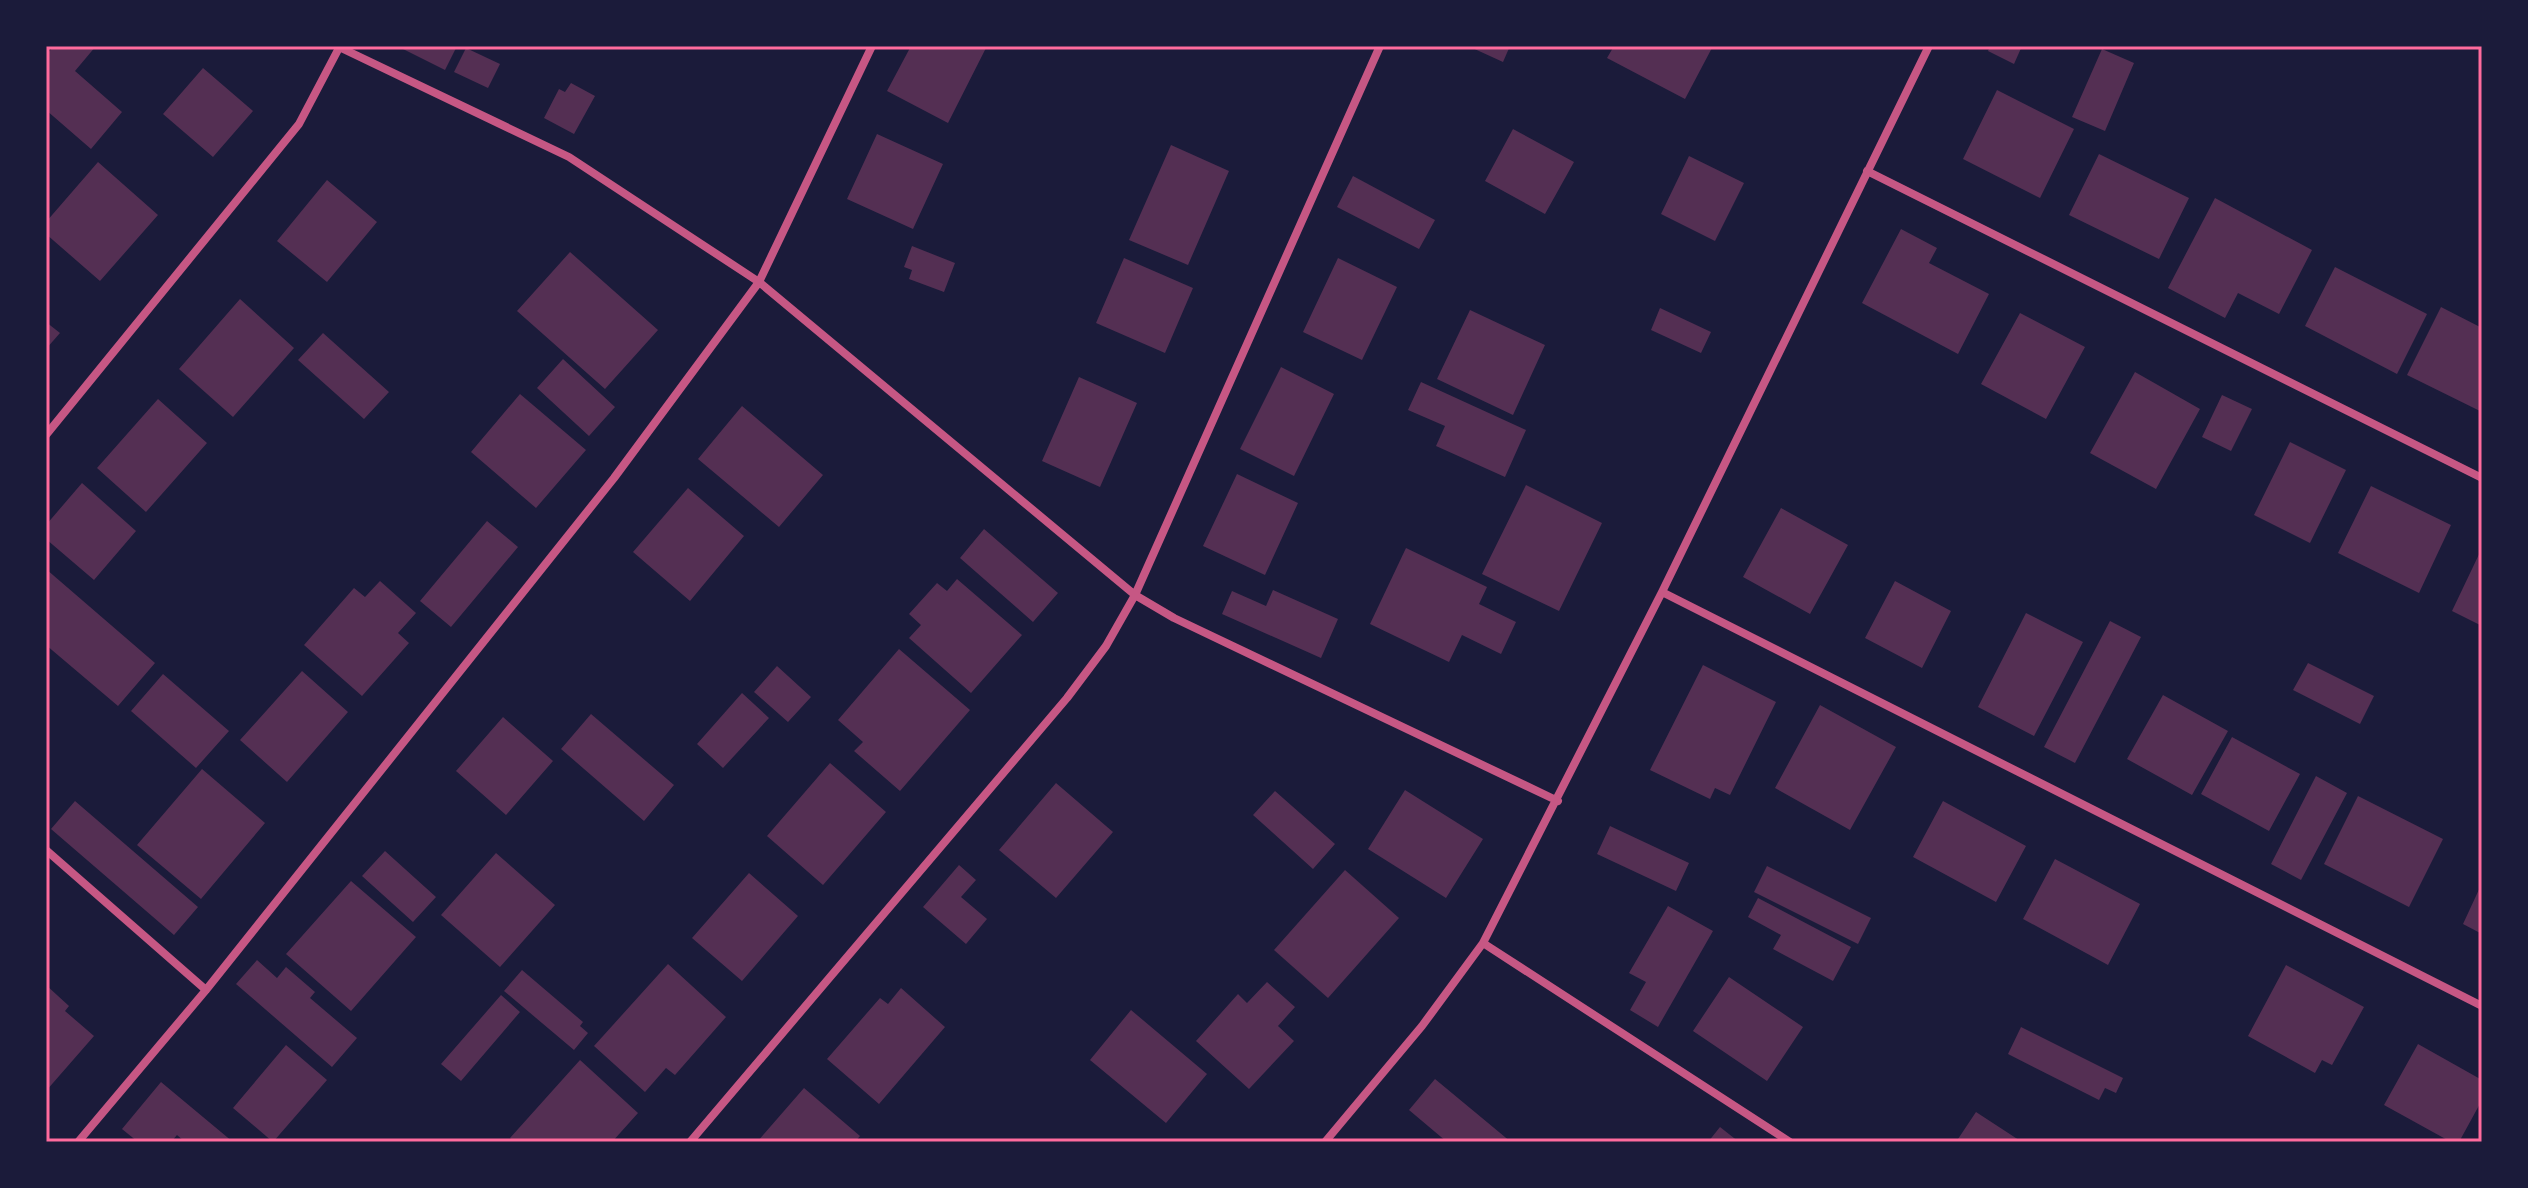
<svg xmlns="http://www.w3.org/2000/svg" width="2528" height="1188" viewBox="0 0 2528 1188" font-family="Rubik,sans-serif">
<rect width="100%" height="100%" fill="#1b1b3a"/>
<path fill="#542f53" d="M 54,46 L 96,46 L 75,71 L 122,112 L 91,149 L 46,110 L 46,55 Z
M 397,46 L 457,46 L 445,70 Z
M 911,46 L 987,46 L 948,123 L 887,91 Z
M 1468,46 L 1510,46 L 1503,62 Z
M 1614,46 L 1713,46 L 1685,99 L 1607,58 Z
M 1990,46 L 2022,46 L 2014,64 L 1988,51 Z
M 466,48 L 500,64 L 488,88 L 454,72 Z
M 2102,49 L 2134,63 L 2105,131 L 2072,117 Z
M 203,68 L 253,111 L 213,157 L 163,114 Z
M 571,83 L 595,96 L 574,134 L 544,118 L 559,89 L 565,92 Z
M 1997,90 L 2074,129 L 2040,198 L 1963,159 Z
M 1513,129 L 1574,162 L 1545,214 L 1485,181 Z
M 877,134 L 943,164 L 913,229 L 847,199 Z
M 1171,145 L 1229,171 L 1188,265 L 1129,240 Z
M 2099,154 L 2189,198 L 2159,259 L 2069,215 Z
M 1689,156 L 1744,183 L 1715,241 L 1661,214 Z
M 98,162 L 158,215 L 100,281 L 46,234 L 46,222 Z
M 1353,176 L 1435,220 L 1419,249 L 1337,207 Z
M 327,180 L 377,222 L 327,282 L 277,241 Z
M 2215,198 L 2312,250 L 2279,314 L 2238,293 L 2225,318 L 2168,288 Z
M 1901,229 L 1937,248 L 1929,263 L 1989,294 L 1958,354 L 1862,303 Z
M 912,246 L 955,263 L 944,292 L 909,279 L 912,270 L 904,267 Z
M 570,252 L 658,330 L 605,389 L 517,311 Z
M 1124,258 L 1193,288 L 1165,353 L 1096,323 Z
M 1338,258 L 1397,287 L 1362,360 L 1303,332 Z
M 2335,267 L 2427,314 L 2397,374 L 2305,326 Z
M 240,299 L 294,348 L 233,417 L 179,369 Z
M 2441,307 L 2482,328 L 2482,412 L 2407,375 Z
M 1660,308 L 1711,332 L 1701,353 L 1651,330 Z
M 1470,310 L 1545,345 L 1513,415 L 1437,379 Z
M 2020,313 L 2085,347 L 2046,419 L 1981,384 Z
M 46,322 L 60,333 L 46,349 Z
M 323,333 L 389,392 L 364,419 L 298,360 Z
M 563,359 L 615,407 L 589,436 L 537,388 Z
M 1281,367 L 1334,394 L 1294,476 L 1240,449 Z
M 2135,372 L 2200,409 L 2156,489 L 2090,453 Z
M 1079,377 L 1137,403 L 1100,487 L 1042,461 Z
M 1421,382 L 1526,430 L 1505,477 L 1436,446 L 1445,426 L 1408,410 Z
M 520,394 L 586,450 L 536,508 L 471,452 Z
M 2222,395 L 2252,409 L 2231,451 L 2202,437 Z
M 158,399 L 207,443 L 146,512 L 97,468 Z
M 742,406 L 823,475 L 779,527 L 698,459 Z
M 2290,442 L 2346,470 L 2310,543 L 2254,515 Z
M 1237,474 L 1298,503 L 1265,575 L 1203,546 Z
M 82,483 L 136,531 L 94,580 L 46,539 L 46,525 Z
M 1526,485 L 1602,523 L 1559,611 L 1482,574 Z
M 2371,486 L 2451,525 L 2419,593 L 2338,553 Z
M 688,488 L 744,536 L 690,601 L 633,552 Z
M 1781,508 L 1848,545 L 1810,614 L 1743,577 Z
M 487,521 L 518,547 L 451,627 L 420,601 Z
M 984,529 L 1058,593 L 1033,622 L 960,558 Z
M 1406,548 L 1487,587 L 1479,604 L 1516,622 L 1501,654 L 1462,635 L 1449,662 L 1370,624 Z
M 2482,548 L 2482,626 L 2452,611 Z
M 46,569 L 155,663 L 118,706 L 46,645 Z
M 957,579 L 1022,635 L 971,693 L 909,638 L 921,625 L 909,614 L 937,583 L 947,591 Z
M 380,581 L 416,613 L 398,633 L 409,643 L 362,696 L 304,645 L 354,588 L 365,597 Z
M 1895,581 L 1951,611 L 1922,668 L 1865,638 Z
M 1273,590 L 1338,619 L 1321,658 L 1222,614 L 1232,591 L 1266,606 Z
M 2026,613 L 2083,642 L 2034,736 L 1978,707 Z
M 2110,621 L 2141,637 L 2075,763 L 2044,747 Z
M 899,649 L 970,710 L 900,791 L 854,751 L 863,742 L 838,720 Z
M 2308,663 L 2374,696 L 2360,724 L 2293,690 Z
M 1703,665 L 1776,702 L 1730,795 L 1715,788 L 1710,799 L 1650,770 Z
M 777,666 L 811,697 L 788,722 L 754,692 Z
M 302,671 L 348,712 L 287,782 L 240,740 Z
M 163,674 L 229,731 L 196,768 L 131,711 Z
M 742,693 L 769,718 L 723,768 L 697,744 Z
M 2163,695 L 2228,731 L 2192,795 L 2127,759 Z
M 1820,705 L 1896,747 L 1850,830 L 1775,788 Z
M 591,714 L 674,785 L 644,821 L 561,749 Z
M 503,717 L 553,761 L 506,815 L 456,771 Z
M 2232,737 L 2300,774 L 2269,831 L 2201,794 Z
M 830,763 L 886,812 L 823,885 L 767,836 Z
M 202,769 L 265,823 L 201,899 L 137,845 Z
M 2316,776 L 2347,793 L 2301,880 L 2271,864 Z
M 1056,783 L 1113,832 L 1056,898 L 999,850 Z
M 1405,790 L 1483,839 L 1446,898 L 1368,849 Z
M 1275,791 L 1335,844 L 1313,869 L 1253,815 Z
M 2358,796 L 2443,839 L 2409,907 L 2324,864 Z
M 75,801 L 198,907 L 174,935 L 51,829 Z
M 1943,801 L 2026,846 L 1996,902 L 1913,857 Z
M 1610,826 L 1689,863 L 1676,891 L 1597,854 Z
M 385,851 L 436,897 L 413,922 L 362,876 Z
M 496,853 L 555,905 L 500,967 L 441,915 Z
M 2055,859 L 2140,904 L 2108,965 L 2023,919 Z
M 959,865 L 976,880 L 961,897 L 987,919 L 966,944 L 923,907 Z
M 1767,866 L 1871,918 L 1858,944 L 1754,892 Z
M 1345,870 L 1399,918 L 1328,998 L 1274,950 Z
M 749,873 L 798,916 L 742,981 L 692,938 Z
M 351,881 L 416,937 L 351,1011 L 286,954 Z
M 2482,883 L 2482,934 L 2463,924 Z
M 1758,898 L 1851,947 L 1833,981 L 1773,949 L 1781,935 L 1748,917 Z
M 1668,906 L 1713,931 L 1658,1027 L 1630,1010 L 1646,982 L 1629,973 Z
M 257,960 L 277,978 L 286,967 L 315,992 L 310,998 L 357,1038 L 332,1067 L 236,984 Z
M 668,964 L 726,1017 L 675,1075 L 666,1068 L 645,1092 L 594,1046 Z
M 2286,965 L 2364,1007 L 2332,1065 L 2322,1060 L 2315,1073 L 2248,1036 Z
M 522,970 L 583,1022 L 580,1026 L 588,1033 L 574,1050 L 504,991 Z
M 1729,977 L 1803,1027 L 1767,1081 L 1693,1031 Z
M 1267,982 L 1295,1007 L 1278,1026 L 1294,1041 L 1249,1089 L 1196,1041 L 1238,994 L 1247,1003 Z
M 46,985 L 69,1006 L 65,1011 L 94,1036 L 46,1091 Z
M 901,988 L 945,1027 L 879,1104 L 827,1059 L 880,998 L 888,1004 Z
M 501,995 L 520,1012 L 461,1081 L 441,1064 Z
M 1131,1010 L 1207,1074 L 1166,1123 L 1090,1060 Z
M 2021,1027 L 2123,1078 L 2116,1093 L 2105,1088 L 2099,1100 L 2008,1054 Z
M 2418,1044 L 2482,1080 L 2482,1100 L 2459,1142 L 2451,1142 L 2384,1105 Z
M 286,1045 L 327,1080 L 273,1142 L 233,1108 Z
M 580,1060 L 638,1113 L 612,1142 L 514,1142 L 510,1138 Z
M 1435,1079 L 1511,1142 L 1447,1142 L 1409,1110 Z
M 161,1082 L 233,1142 L 185,1142 L 177,1135 L 171,1142 L 138,1142 L 122,1129 Z
M 804,1088 L 860,1136 L 855,1142 L 757,1142 Z
M 1976,1112 L 2022,1142 L 1956,1142 Z
M 1720,1127 L 1739,1142 L 1708,1142 Z"/>
<g fill="none" stroke-linecap="round" stroke-linejoin="round">
<path stroke="#c65784" stroke-width="8" d="M 337,46 L 569,157 L 759,282 L 1135,595 L 1174,618 L 1558,801
M 1867,171 L 2482,478
M 46,435 L 299,124 L 340,46
M 1662,592 L 2482,1006
M 46,850 L 206,990
M 1483,943 L 1790,1142
M 78,1142 L 206,990 L 614,478 L 759,282 L 872,46
M 690,1142 L 1067,698 L 1106,646 L 1135,595 L 1380,46
M 1325,1142 L 1422,1026 L 1483,943 L 1662,592 L 1929,46"/>
</g>
<rect width="2528" height="1188" fill="none" stroke="#1b1b3a" stroke-width="96"/>
<rect x="48" y="48" width="2432" height="1092" fill="none" stroke="#ff6b9d" stroke-width="3"/>
</svg>
